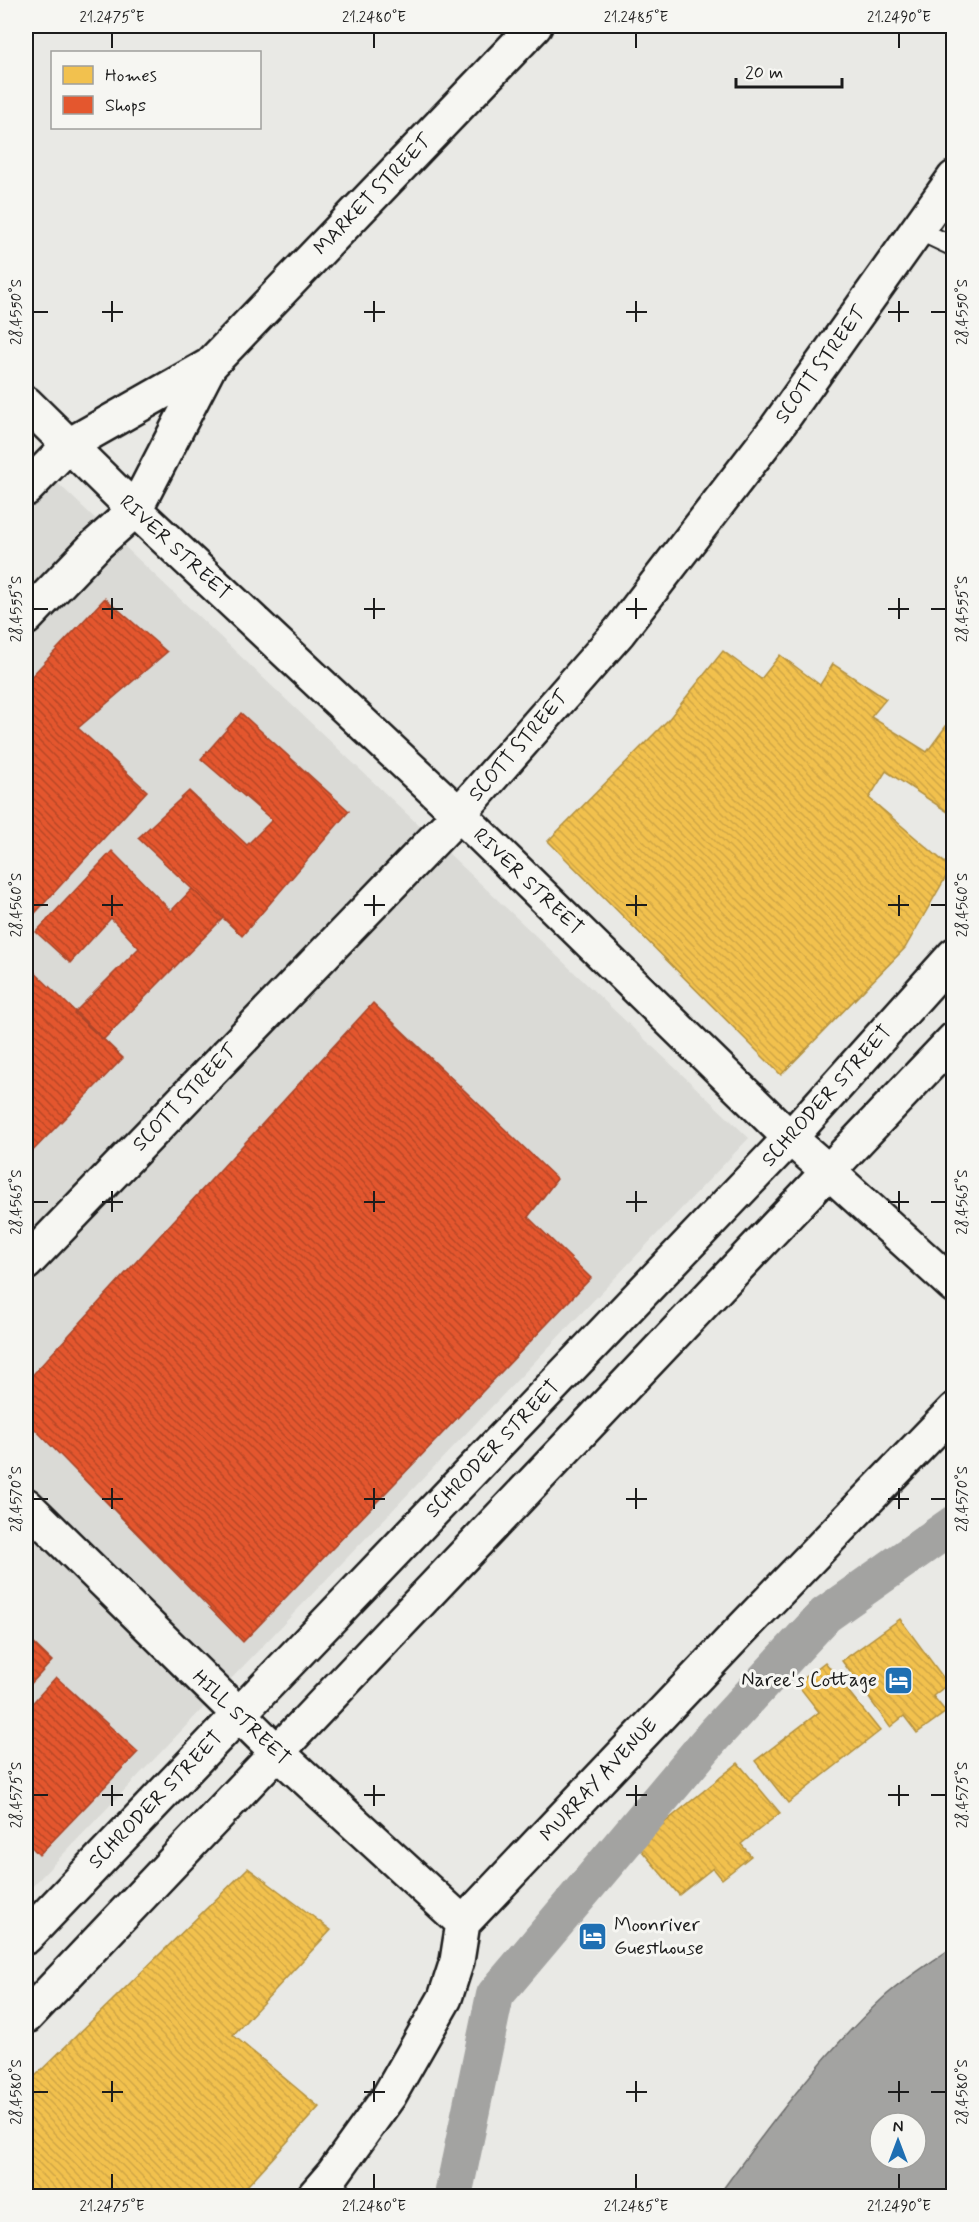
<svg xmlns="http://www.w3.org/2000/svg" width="979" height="2222" viewBox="0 0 979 2222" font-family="Mynerve,sans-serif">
<defs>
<pattern id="homes-back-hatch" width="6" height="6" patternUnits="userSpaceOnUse" patternTransform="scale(1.5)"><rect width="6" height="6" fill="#f2c14e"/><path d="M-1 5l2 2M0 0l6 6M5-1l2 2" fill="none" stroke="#cfa544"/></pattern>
<pattern id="shops-back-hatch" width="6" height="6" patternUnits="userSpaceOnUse" patternTransform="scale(1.5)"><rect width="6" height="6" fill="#e4572e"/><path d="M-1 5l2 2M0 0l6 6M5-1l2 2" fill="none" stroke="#b84726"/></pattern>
</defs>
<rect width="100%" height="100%" fill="#e9e9e5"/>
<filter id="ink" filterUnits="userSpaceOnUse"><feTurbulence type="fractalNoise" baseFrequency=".0167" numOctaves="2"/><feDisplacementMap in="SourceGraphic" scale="12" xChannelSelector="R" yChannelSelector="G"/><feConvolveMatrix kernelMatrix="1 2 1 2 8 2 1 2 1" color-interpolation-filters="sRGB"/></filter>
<g filter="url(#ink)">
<path fill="#dadad6" d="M 26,453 L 749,1138 L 26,1893 Z"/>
<path fill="#a3a3a1" stroke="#6d6d6c" stroke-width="1.5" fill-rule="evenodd" d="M 953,1947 L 953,2196 L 718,2196 C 768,2127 820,2057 883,1998 C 904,1979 930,1963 953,1947 ZM 880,2123 L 916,2123 L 916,2159 L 880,2159 Z"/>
<path fill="url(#homes-back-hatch)" stroke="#b2903f" stroke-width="1.5" d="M 723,651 L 761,679 L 780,655 L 820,685 L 833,664 L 886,699 L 871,717 L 927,752 L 954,715 L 954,816 L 886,771 L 869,798 L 951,868 L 905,948 L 781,1075 L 548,841 L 668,720 Z
M 900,1619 L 948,1684 L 933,1696 L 946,1712 L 917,1733 L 904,1716 L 890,1727 L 842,1661 Z
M 825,1662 L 880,1731 L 788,1803 L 755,1761 L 819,1712 L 797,1684 Z
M 738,1763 L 780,1813 L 741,1844 L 751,1856 L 722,1879 L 713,1868 L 679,1895 L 637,1845 Z
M 248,1868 L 331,1930 L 233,2035 L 319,2107 L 238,2196 L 26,2196 L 26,2085 Z"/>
<path fill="url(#shops-back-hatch)" stroke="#a84529" stroke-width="1.5" d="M 105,598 L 167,652 L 78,728 L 147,791 L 26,923 L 26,682 Z
M 241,713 L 349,811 L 242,936 L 138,838 L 189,791 L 247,845 L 272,820 L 201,759 Z
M 112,851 L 171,911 L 192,889 L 223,918 L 103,1040 L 74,1013 L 139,948 L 111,918 L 70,963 L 36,932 Z
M 26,964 L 123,1058 L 26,1158 Z
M 373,1003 L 557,1179 L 528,1217 L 591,1278 L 243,1642 L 26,1420 L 26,1382 Z
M 26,1636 L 52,1661 L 26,1689 Z
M 56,1677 L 138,1752 L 39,1855 L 26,1841 L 26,1710 Z"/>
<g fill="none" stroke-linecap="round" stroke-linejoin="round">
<path stroke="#a3a3a1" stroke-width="38" d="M 453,2196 L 495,1995 L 714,1735 L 825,1615 L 954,1524"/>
<defs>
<path id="lane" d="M 918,230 L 954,247"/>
<path id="street" d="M 26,403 L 135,510 L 459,814 L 790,1138 L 829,1172 L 954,1286
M 26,489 L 69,445 L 210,365
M 26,618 L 96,545 L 135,510 L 210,365 L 535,26
M 26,1263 L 459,814 L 619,632 L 777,427 L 954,178
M 277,1752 L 463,1923
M 314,2196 L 333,2174 L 389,2096 L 445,1998 L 457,1961 L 463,1923 L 741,1630 L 954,1410"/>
<path id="secondary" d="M 26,1505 L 277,1752"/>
<path id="highway" d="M 26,1937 L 790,1138 L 954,955
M 26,2017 L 954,1039"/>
</defs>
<use href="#lane" stroke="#1c1c1c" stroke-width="22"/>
<use href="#street" stroke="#1c1c1c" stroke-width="38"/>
<use href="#secondary" stroke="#1c1c1c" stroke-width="38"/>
<use href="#highway" stroke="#1c1c1c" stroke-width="38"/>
<use href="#lane" stroke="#f6f6f2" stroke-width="18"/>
<use href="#street" stroke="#f6f6f2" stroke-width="33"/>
<use href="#secondary" stroke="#f6f6f2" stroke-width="33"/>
<use href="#highway" stroke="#f6f6f2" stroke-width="33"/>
</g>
</g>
<path fill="none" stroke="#1c1c1c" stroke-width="2" d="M 112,33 L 112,48M 374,33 L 374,48M 636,33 L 636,48M 899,33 L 899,48M 112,301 L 112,322M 374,301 L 374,322M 636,301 L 636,322M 899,301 L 899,322M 33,312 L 48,312M 102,312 L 123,312M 364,312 L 385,312M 626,312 L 647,312M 888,312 L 909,312M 931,312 L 946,312M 112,598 L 112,619M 374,598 L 374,619M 636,598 L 636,619M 899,598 L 899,619M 33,609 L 48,609M 102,609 L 123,609M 364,609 L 385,609M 626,609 L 647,609M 888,609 L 909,609M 931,609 L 946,609M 112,895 L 112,916M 374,895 L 374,916M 636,895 L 636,916M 899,895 L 899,916M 33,905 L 48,905M 102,905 L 123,905M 364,905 L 385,905M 626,905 L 647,905M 888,905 L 909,905M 931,905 L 946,905M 112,1191 L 112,1212M 374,1191 L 374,1212M 636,1191 L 636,1212M 899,1191 L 899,1212M 33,1202 L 48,1202M 102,1202 L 123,1202M 364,1202 L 385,1202M 626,1202 L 647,1202M 888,1202 L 909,1202M 931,1202 L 946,1202M 112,1488 L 112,1509M 374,1488 L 374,1509M 636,1488 L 636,1509M 899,1488 L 899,1509M 33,1499 L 48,1499M 102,1499 L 123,1499M 364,1499 L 385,1499M 626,1499 L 647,1499M 888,1499 L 909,1499M 931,1499 L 946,1499M 112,1785 L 112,1806M 374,1785 L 374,1806M 636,1785 L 636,1806M 899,1785 L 899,1806M 33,1795 L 48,1795M 102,1795 L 123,1795M 364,1795 L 385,1795M 626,1795 L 647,1795M 888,1795 L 909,1795M 931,1795 L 946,1795M 112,2081 L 112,2102M 374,2081 L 374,2102M 636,2081 L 636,2102M 899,2081 L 899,2102M 33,2092 L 48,2092M 102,2092 L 123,2092M 364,2092 L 385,2092M 626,2092 L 647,2092M 888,2092 L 909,2092M 931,2092 L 946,2092M 112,2174 L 112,2189M 374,2174 L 374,2189M 636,2174 L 636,2189M 899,2174 L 899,2189"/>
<defs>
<symbol id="hotel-square" viewBox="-11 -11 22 22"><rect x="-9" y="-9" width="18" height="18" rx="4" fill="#1f6fb2" stroke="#f6f6f2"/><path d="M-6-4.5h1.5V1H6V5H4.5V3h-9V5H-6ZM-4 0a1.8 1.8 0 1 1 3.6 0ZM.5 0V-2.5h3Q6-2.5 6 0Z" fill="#fff"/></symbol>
</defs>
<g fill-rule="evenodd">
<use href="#hotel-square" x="882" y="1664" width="33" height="33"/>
<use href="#hotel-square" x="576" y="1920" width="33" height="33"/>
</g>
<g text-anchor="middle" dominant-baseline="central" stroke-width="6" stroke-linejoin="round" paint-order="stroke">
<g font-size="20" fill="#1c1c1c" stroke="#f6f6f2">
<text transform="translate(373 195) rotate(-46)">MARKET STREET</text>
<text transform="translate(821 365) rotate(-54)">SCOTT STREET</text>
<text transform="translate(175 548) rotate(43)">RIVER STREET</text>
<text transform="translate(519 746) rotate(-49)">SCOTT STREET</text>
<text transform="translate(528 882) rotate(44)">RIVER STREET</text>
<text transform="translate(827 1096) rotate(-48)">SCHRODER STREET</text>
<text transform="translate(185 1098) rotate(-46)">SCOTT STREET</text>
<text transform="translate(493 1449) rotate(-46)">SCHRODER STREET</text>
<text transform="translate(241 1718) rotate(44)">HILL STREET</text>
<text transform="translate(599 1780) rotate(-47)">MURRAY AVENUE</text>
<text transform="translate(156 1800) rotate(-46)">SCHRODER STREET</text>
</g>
<g font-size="20" fill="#1c1c1c" stroke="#f6f6f2" text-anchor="end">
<text x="877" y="1680">Naree's Cottage</text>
<text x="614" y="1925" text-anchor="start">Moonriver<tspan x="614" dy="23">Guesthouse</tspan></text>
</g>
</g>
<rect width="979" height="2222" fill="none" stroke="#f6f6f2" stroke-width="66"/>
<rect x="51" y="51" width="210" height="78" fill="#f6f6f2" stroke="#9f9f9c" stroke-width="1.5"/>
<rect x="63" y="66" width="30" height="18" fill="#f2c14e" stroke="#9f9f9c" stroke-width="1.5"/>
<text x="105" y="81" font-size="18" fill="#1c1c1c">Homes</text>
<rect x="63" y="96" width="30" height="18" fill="#e4572e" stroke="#9f9f9c" stroke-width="1.5"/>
<text x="105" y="111" font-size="18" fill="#1c1c1c">Shops</text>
<g transform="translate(898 2141)"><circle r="28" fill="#f6f6f2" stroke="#9f9f9c" stroke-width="1.5"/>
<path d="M0-4.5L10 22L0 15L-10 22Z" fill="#1f6fb2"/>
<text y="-9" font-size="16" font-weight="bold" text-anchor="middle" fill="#1c1c1c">N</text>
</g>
<path d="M736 78v9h106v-9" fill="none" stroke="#1c1c1c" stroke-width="3"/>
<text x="745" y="78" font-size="18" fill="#1c1c1c" stroke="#f6f6f2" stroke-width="4.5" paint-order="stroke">20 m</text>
<rect x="33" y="33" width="913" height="2156" fill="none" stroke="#1c1c1c" stroke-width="2"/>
<g font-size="15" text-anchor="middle" fill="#1c1c1c">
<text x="112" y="22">21.2475°E</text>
<text x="374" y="22">21.2480°E</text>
<text x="636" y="22">21.2485°E</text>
<text x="899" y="22">21.2490°E</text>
<text transform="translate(16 312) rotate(-90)" y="5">28.4550°S</text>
<text transform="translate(962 312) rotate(-90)" y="5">28.4550°S</text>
<text transform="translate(16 609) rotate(-90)" y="5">28.4555°S</text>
<text transform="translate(962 609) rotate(-90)" y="5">28.4555°S</text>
<text transform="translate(16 905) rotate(-90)" y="5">28.4560°S</text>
<text transform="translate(962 905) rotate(-90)" y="5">28.4560°S</text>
<text transform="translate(16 1202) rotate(-90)" y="5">28.4565°S</text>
<text transform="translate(962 1202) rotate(-90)" y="5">28.4565°S</text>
<text transform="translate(16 1499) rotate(-90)" y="5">28.4570°S</text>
<text transform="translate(962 1499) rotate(-90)" y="5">28.4570°S</text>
<text transform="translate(16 1795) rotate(-90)" y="5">28.4575°S</text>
<text transform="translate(962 1795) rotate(-90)" y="5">28.4575°S</text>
<text transform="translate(16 2092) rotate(-90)" y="5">28.4580°S</text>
<text transform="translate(962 2092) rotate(-90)" y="5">28.4580°S</text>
<text x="112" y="2211">21.2475°E</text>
<text x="374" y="2211">21.2480°E</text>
<text x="636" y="2211">21.2485°E</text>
<text x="899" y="2211">21.2490°E</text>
</g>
</svg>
